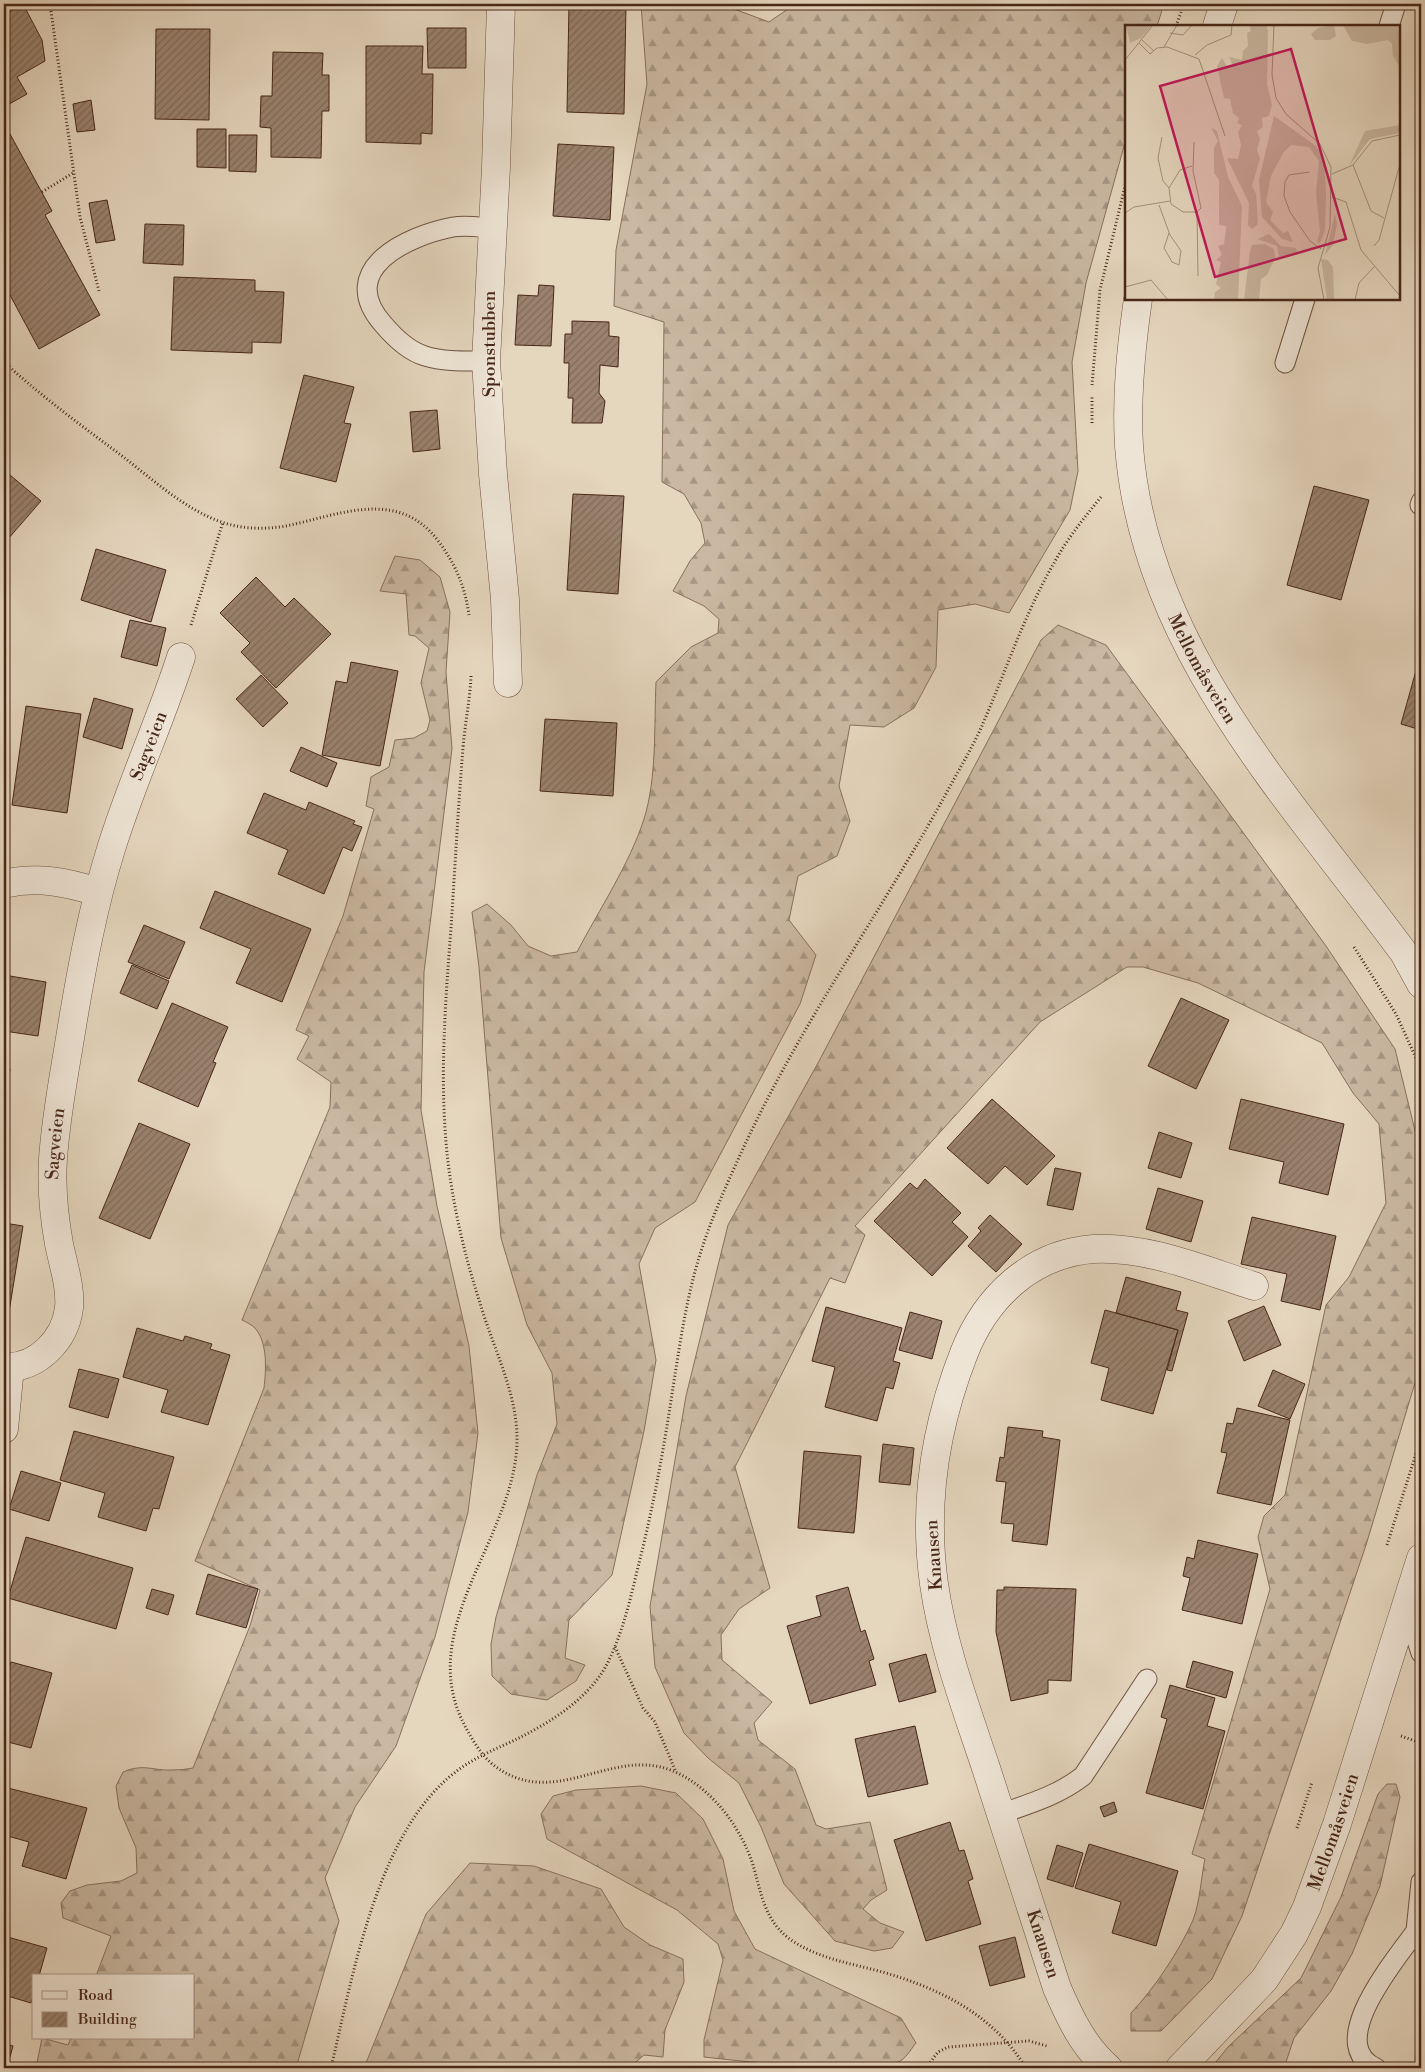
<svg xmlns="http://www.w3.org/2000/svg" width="1425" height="2072" viewBox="0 0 1425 2072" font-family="'Libre Bodoni',serif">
<defs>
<pattern id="forest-firs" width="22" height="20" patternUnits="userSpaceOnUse" patternTransform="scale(1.25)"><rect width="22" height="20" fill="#cab8a2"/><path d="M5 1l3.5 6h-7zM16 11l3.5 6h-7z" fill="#a69683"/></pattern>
<pattern id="building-hatch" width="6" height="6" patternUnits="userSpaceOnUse" patternTransform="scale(1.25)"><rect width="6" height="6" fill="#9a826e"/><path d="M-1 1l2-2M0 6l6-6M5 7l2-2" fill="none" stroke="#806a59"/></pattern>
</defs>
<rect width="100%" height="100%" fill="#e5d6be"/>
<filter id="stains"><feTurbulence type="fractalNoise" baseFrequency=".004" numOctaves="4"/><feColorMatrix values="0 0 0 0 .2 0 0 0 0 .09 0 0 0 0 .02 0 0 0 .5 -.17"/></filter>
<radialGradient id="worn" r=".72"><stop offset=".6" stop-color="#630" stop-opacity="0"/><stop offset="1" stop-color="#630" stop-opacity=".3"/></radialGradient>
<path fill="url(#forest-firs)" stroke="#89705d" d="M 641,4 L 735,4 L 734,9 L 769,22 L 791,7 L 790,4 L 1164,4 L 1157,26 L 1126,26 L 1126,139 L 1086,283 L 1072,362 L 1078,471 L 1070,510 L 1009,613 L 975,604 L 938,610 L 936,667 L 914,708 L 884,727 L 850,725 L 839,786 L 850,821 L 837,856 L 798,876 L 789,920 L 816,955 L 800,1004 L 695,1202 L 655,1228 L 639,1264 L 656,1360 L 644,1431 L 612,1575 L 569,1620 L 565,1658 L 585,1665 L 576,1681 L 547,1700 L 511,1694 L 492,1676 L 491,1644 L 496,1617 L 537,1475 L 557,1424 L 552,1373 L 527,1325 L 501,1238 L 479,967 L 472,912 L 487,904 L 511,925 L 528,946 L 551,956 L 577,952 C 599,910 630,863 644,819 C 657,778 654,725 656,682 L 691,647 L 718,633 L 719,619 L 704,606 L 673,591 L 690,561 L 705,543 L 701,523 L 684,494 L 662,482 L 664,322 L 614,306 L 616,250 L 647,84 Z
M 395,556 L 420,560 L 440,577 L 450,612 L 446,672 L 452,749 L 424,972 L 421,1110 L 437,1206 L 469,1346 L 478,1433 L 468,1512 L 435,1637 L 396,1746 L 355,1807 L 325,1878 L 339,1921 L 296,2068 L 36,2068 L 42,2038 L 68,2045 L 71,2038 L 194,2038 L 194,1976 L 96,1976 L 111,1936 L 63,1918 L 61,1903 L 70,1891 L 87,1885 L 121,1881 L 137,1873 L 136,1848 L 119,1808 L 116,1786 L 123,1772 C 144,1763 152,1771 173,1770 C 180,1770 187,1769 193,1768 L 250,1626 L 260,1590 L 195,1561 L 264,1388 C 266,1370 268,1343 255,1328 C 252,1325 246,1322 242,1320 L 330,1107 L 331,1082 L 297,1059 L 309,1036 L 296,1030 L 343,916 L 374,809 L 366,806 L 371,777 L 389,767 L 395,740 L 414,738 L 427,731 L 430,720 L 421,683 L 429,648 L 415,636 L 409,635 L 406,594 L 380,591 Z
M 1058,625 L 1106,645 L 1326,946 L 1395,1049 L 1421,1155 L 1421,1363 L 1366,1545 L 1242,1916 L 1212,1979 L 1161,2031 L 1131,2031 L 1131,2013 C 1154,1989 1180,1950 1193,1920 C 1200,1902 1201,1878 1205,1859 L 1192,1854 L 1270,1589 L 1258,1537 L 1264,1516 L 1285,1495 L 1326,1305 L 1349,1277 L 1386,1203 L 1379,1124 L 1353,1093 L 1322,1043 L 1198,983 L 1143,967 L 1127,967 L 1040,1022 L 855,1226 L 865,1235 L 845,1283 L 830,1278 L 735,1467 L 770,1588 L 739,1609 L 721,1635 L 722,1660 L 772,1702 L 754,1723 L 758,1740 L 795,1769 L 816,1825 L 826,1829 L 870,1822 L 887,1890 L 871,1900 L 863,1909 L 880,1923 L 904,1932 L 892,1948 L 874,1951 L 835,1941 L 784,1884 L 761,1827 L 739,1783 L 708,1758 L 684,1733 L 655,1667 L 650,1606 L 686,1396 L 728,1225 L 818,1063 L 1041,640 Z
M 1387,1784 L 1396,1784 L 1400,1797 L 1380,1886 L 1352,1954 L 1331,1991 L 1294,2038 L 1284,2068 L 1211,2068 L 1228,2047 L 1301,1978 L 1341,1897 L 1378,1794 Z
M 641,1786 L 676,1793 L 703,1819 L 723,1859 L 734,1911 L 755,1949 L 901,2018 L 916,2043 C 911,2049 905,2060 898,2062 C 851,2072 755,2063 704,2057 L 704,2040 L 723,1960 L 718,1944 L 677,1910 L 547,1839 L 541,1814 L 553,1796 L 576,1790 Z
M 470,1863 L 534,1866 L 601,1889 L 624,1927 L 650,1945 L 683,1959 L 684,1982 L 665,2030 L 663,2057 L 644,2055 L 629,2068 L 364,2068 L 426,1914 Z"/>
<path fill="url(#building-hatch)" stroke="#482718" d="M 23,4 L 42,40 L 45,61 L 17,77 L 27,94 L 4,107 L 4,15 Z
M 377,4 L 451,4 L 377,5 Z
M 569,4 L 626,4 L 624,114 L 567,112 Z
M 427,28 L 466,28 L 466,68 L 428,68 Z
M 156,29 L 210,29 L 209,120 L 155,119 Z
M 366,46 L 423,46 L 422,74 L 433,74 L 432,134 L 421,133 L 421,144 L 366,142 Z
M 273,52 L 323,53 L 322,75 L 329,75 L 329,111 L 322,111 L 321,158 L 271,157 L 271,128 L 260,127 L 261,96 L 272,96 Z
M 91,100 L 95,130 L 77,132 L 73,104 Z
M 4,123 L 52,211 L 45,215 L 100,315 L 39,349 L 4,284 Z
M 197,129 L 226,129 L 226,168 L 197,167 Z
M 229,135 L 257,135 L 256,172 L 229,171 Z
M 558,144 L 614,147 L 610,220 L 553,216 Z
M 107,200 L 115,240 L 96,243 L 89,203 Z
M 145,224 L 184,225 L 183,265 L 143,263 Z
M 174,277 L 255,280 L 255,291 L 284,292 L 281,343 L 252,342 L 252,353 L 171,350 Z
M 539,285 L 554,286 L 551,346 L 515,345 L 518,295 L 538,296 Z
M 572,321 L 609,322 L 609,336 L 619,337 L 618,367 L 600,365 L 599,393 L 605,401 L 602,423 L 572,423 L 573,398 L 568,398 L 569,363 L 564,363 L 565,334 L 572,334 Z
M 304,375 L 354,387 L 344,423 L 351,424 L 336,482 L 280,468 Z
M 437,410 L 440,449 L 413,452 L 410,412 Z
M 4,470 L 41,501 L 8,539 L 4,536 Z
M 1314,486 L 1369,500 L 1341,600 L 1287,585 Z
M 573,494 L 624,496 L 618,594 L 567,590 Z
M 96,549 L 166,570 L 151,622 L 81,600 Z
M 256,577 L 285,607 L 294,598 L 331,634 L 276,688 L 241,652 L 250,643 L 220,613 Z
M 130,620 L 166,628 L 157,666 L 121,657 Z
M 1421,653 L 1421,730 L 1401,724 Z
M 351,662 L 398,671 L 380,766 L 322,755 L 336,681 L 347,683 Z
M 261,675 L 288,703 L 263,727 L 236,699 Z
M 94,698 L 133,709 L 122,749 L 83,737 Z
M 26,706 L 81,714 L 67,813 L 12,805 Z
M 545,719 L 617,723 L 613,796 L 540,791 Z
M 301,747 L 337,763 L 327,787 L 290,771 Z
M 264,793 L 306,810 L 309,802 L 355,821 L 353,824 L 362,827 L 352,851 L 343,847 L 324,894 L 278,874 L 288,850 L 247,833 Z
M 215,891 L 311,929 L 282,1002 L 236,983 L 251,949 L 200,928 Z
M 144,925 L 185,942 L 169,979 L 128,962 Z
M 132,965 L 169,981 L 157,1009 L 120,993 Z
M 4,975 L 46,982 L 38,1036 L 4,1031 Z
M 1181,998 L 1229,1020 L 1196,1089 L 1148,1066 Z
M 172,1003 L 228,1027 L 213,1062 L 216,1063 L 198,1107 L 138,1081 Z
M 4,1068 L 10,1069 L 4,1107 Z
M 992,1099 L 1055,1156 L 1027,1185 L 1005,1166 L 988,1184 L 947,1148 Z
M 1241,1099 L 1344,1124 L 1328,1195 L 1279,1183 L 1284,1162 L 1229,1149 Z
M 139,1123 L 190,1144 L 150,1239 L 99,1218 Z
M 1159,1132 L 1192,1143 L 1181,1178 L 1148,1168 Z
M 1055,1168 L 1081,1173 L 1073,1210 L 1047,1205 Z
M 925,1179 L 961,1213 L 952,1222 L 968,1237 L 932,1276 L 874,1221 L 910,1183 L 917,1189 Z
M 1158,1188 L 1203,1201 L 1191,1242 L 1146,1229 Z
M 990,1215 L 1022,1244 L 996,1272 L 968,1246 L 981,1231 L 978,1228 Z
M 1252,1217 L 1336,1236 L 1320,1310 L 1281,1301 L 1287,1274 L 1241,1264 Z
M 4,1223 L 23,1226 L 7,1324 L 4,1324 Z
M 1126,1277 L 1181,1292 L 1176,1310 L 1188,1313 L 1172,1371 L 1167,1370 L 1178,1330 L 1116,1313 Z
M 1264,1306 L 1281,1345 L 1244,1361 L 1228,1321 Z
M 826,1307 L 902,1328 L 893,1361 L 900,1363 L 893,1389 L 886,1387 L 877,1421 L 825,1407 L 835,1367 L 812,1361 Z
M 1105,1310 L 1178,1330 L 1153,1414 L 1101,1400 L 1109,1368 L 1091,1363 Z
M 910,1312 L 942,1321 L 932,1359 L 899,1350 Z
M 137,1328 L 183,1341 L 185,1336 L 212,1344 L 210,1349 L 230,1355 L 208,1425 L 161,1412 L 168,1390 L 123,1377 Z
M 79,1369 L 119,1379 L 108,1418 L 69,1407 Z
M 1273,1370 L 1305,1384 L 1290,1419 L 1258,1406 Z
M 1237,1408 L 1290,1420 L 1271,1505 L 1217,1493 L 1227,1453 L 1221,1452 L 1227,1423 L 1233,1424 Z
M 1008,1427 L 1043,1431 L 1042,1437 L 1060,1440 L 1047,1545 L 1012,1541 L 1014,1524 L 1001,1523 L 1006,1482 L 996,1481 L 1000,1457 L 1004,1458 Z
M 74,1431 L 174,1457 L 159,1509 L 153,1508 L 146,1531 L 98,1517 L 105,1493 L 60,1480 Z
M 883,1444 L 914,1448 L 910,1485 L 879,1482 Z
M 804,1451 L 861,1456 L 854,1533 L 798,1528 Z
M 21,1471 L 61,1483 L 49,1521 L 9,1509 Z
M 26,1537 L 133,1568 L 116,1629 L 8,1598 Z
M 1198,1540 L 1258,1554 L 1242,1624 L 1182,1610 L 1190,1578 L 1183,1576 L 1187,1557 L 1194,1559 Z
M 208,1574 L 258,1589 L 246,1628 L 196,1614 Z
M 848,1587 L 861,1632 L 865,1630 L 874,1659 L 869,1661 L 876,1685 L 810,1704 L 787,1626 L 821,1616 L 816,1596 Z
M 1004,1587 L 1076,1589 L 1071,1681 L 1048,1680 L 1048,1693 L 1011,1701 L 996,1632 L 997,1590 L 1004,1590 Z
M 152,1589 L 174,1595 L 168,1615 L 146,1608 Z
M 926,1654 L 936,1692 L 899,1702 L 889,1664 Z
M 1193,1661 L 1233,1672 L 1226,1698 L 1186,1687 Z
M 11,1662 L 52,1673 L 31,1748 L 4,1741 L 4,1687 Z
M 1170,1685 L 1215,1698 L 1207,1726 L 1225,1731 L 1203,1809 L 1146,1793 L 1167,1719 L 1161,1717 Z
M 915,1726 L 928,1784 L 868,1797 L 855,1739 Z
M 4,1787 L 87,1808 L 66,1879 L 22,1866 L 29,1842 L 4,1835 Z
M 1114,1802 L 1117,1812 L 1104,1817 L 1100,1807 Z
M 950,1822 L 959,1851 L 964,1850 L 973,1879 L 968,1881 L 981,1924 L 926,1941 L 894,1840 Z
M 1089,1844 L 1178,1871 L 1156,1946 L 1112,1933 L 1121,1902 L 1075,1888 Z
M 1057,1845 L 1083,1853 L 1073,1887 L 1047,1879 Z
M 4,1936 L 47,1948 L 39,1976 L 34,1976 L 34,1993 L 31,2003 L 4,1995 Z
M 1015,1937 L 1025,1977 L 990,1986 L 979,1946 Z
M 4,2044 L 13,2046 L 7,2068 L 4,2068 Z"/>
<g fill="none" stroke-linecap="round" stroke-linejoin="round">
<defs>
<path id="service" d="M 1389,26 L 1396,4
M 486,361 C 466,361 444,362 425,356 C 408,351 394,337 383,324 C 335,269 407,236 453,227 C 465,225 479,227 491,228
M 1285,363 L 1305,299
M 1420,505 L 1421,502
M 1406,1606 L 1421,1653
M 1000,1814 C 1029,1804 1059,1795 1083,1776 L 1147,1679
M 1420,1942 L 1416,1931 L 1421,1882
M 1376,2068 C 1323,2044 1397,1958 1416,1931"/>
<g id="minor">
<path d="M 501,4 L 496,167 L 486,361 L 493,474 L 505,599 L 508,683"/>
<path d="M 1217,26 L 1224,4"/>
<path id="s1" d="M 1138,299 C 1131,348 1126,396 1129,446 C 1144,648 1290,798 1404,953 L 1421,984"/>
<path d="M 4,884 C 37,876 66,882 98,892"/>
<path id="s2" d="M 4,1367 C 37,1369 65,1340 69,1308 C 71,1287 63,1264 59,1244 C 54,1216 51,1188 53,1159 C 56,1114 65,1070 72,1026 C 82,966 93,907 111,849 C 131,784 160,722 181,657"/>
<path d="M 4,1429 L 10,1367"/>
<path d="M 1108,2068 C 1083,2046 1070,2018 1057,1988 C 1033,1914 1009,1841 986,1768 C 966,1708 943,1647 934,1584 C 923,1505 935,1427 964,1353 C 986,1297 1031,1254 1093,1249 C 1148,1246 1203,1270 1254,1286"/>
<path id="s3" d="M 1180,2068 L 1264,1980 L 1294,1934 L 1307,1907 L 1337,1824 L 1421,1558"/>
</g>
</defs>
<use href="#service" stroke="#6f5342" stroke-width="21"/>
<use href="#minor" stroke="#6f5342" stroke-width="29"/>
<path stroke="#482718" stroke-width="3" stroke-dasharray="1 2.5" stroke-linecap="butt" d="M 50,4 L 80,217 L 99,291
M 1176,26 L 1184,4
M 42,192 L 73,173
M 4,362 C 41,396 82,426 122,456 C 151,478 181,506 216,520 C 238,529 262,530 286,526 C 339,515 399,487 439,542 C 456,565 465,587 469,615
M 1092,385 L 1100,290 L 1126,182
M 1092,423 L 1092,397
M 191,625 L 223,522
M 471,676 C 470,700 465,723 463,748 C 458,808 455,868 451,928 C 445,1006 439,1084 448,1162 C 454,1210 465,1257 480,1303 C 493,1348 518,1394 517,1442 C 515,1538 413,1629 465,1726 C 472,1739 480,1753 491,1763 C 553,1814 610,1745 673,1771 C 711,1787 741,1827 753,1865 C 761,1892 764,1918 787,1937 C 813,1957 848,1963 879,1971 C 939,1988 993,2014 1026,2068
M 1354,947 L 1396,1014 L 1421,1069
M 1387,1545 L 1421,1438
M 615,1647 L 643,1708 L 655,1722 L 676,1772
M 1401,1736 L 1421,1743
M 1297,1828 L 1312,1782
M 331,2068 C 353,1975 378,1825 461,1768 C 478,1756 498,1748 517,1739 C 553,1721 593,1696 610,1658 C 623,1630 630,1601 637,1571 C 652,1513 663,1454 672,1394 C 679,1350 685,1305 698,1261 C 709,1224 725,1188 741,1153 C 799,1026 880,914 947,792 C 958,771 971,750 981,728 C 1005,673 1024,615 1054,563 C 1067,539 1084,518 1101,497
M 926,2068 L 938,2052 L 948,2047 L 1029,2041 L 1047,2046"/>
<use href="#service" stroke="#eee4d5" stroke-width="19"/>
<use href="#minor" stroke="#eee4d5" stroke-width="28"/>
</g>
<g text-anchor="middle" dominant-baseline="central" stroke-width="4.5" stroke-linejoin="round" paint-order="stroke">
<g font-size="18" fill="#482718" stroke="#eee4d5">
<text transform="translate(489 344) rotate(-90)">Sponstubben</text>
<text stroke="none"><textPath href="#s1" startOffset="384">Mellomåsveien</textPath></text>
<text stroke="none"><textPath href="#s2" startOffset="672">Sagveien</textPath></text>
<text stroke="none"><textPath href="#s2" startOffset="262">Sagveien</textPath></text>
<text transform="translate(934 1555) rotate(-94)">Knausen</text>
<text stroke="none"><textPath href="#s3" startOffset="286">Mellomåsveien</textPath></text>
<text transform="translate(1043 1944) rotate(72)">Knausen</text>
</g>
</g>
<g transform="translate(1125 25)">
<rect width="275" height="275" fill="#e5d6be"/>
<path d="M 1,0 L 27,0 L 16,13 L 5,18 ZM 124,0 L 141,0 L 143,6 L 142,59 L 147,80 L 144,91 L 137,93 L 138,102 L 132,106 L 135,114 L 132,125 L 135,133 L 127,161 L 131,169 L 133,199 L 127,204 L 123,200 L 124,178 L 102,133 L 113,134 L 116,120 L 113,107 L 117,100 L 112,98 L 114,93 L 108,88 L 105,74 L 99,73 L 92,41 L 97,33 L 103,43 L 108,41 L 104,32 L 117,35 L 118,26 L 123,21 L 122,8 L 126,6 ZM 209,0 L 211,11 L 205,15 L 190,15 L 186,9 L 193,3 ZM 218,0 L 275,0 L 275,42 L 268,31 L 267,19 L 263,15 L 242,19 L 227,16 ZM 149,91 L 191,121 L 199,134 L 201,168 L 200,205 L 195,218 L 192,217 L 195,206 L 191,168 L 194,136 L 184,122 L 166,120 L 158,128 L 146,151 L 141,177 L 148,187 L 145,195 L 158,208 L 163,206 L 168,217 L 157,214 L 137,192 L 134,155 ZM 275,100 L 275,108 L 245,114 L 224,141 L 240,106 ZM 86,102 L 92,106 L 103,152 L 117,181 L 113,275 L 89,275 L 90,267 L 96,263 L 91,259 L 96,237 L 91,235 L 97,230 L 93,221 L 99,219 L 101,204 L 101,201 L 94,200 L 94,155 L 89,148 L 89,123 L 93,116 ZM 210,189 L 212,199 L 208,220 L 200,230 ZM 144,209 L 156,221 L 171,223 L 172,227 L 154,232 L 152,221 L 133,214 ZM 140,219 L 149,224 L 150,233 L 142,250 L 136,254 L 134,275 L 119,275 L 125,226 L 127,220 ZM 196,234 L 203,235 L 208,242 L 209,275 L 202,275 Z" fill="#cab8a2"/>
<path fill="none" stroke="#a6907c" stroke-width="1" d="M 149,0 L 147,50 L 151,73 L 161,89 L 195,119 L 206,142 L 205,202 L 193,243 L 199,275M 45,8 L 58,10 L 67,0M 17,15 L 29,26M 14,18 L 25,29 L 32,23 L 42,22 L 74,34 L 100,111M 39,22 L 52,0M 70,30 L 82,20 L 106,10 L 107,0M 0,35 L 28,0M 37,112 L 33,133 L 38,156 L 44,163M 228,140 L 246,186 L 259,193M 67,141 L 55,145 L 44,163 L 46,179 L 58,187 L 72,187 L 76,183 L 68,146 L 69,117M 184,147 L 164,150 L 160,157 L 159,171 L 165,187 L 185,216 L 196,224M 207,149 L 228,140 L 247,116 L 275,110M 207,172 L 221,177 L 236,225 L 275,271M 34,180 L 45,210 L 56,226 L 54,240 L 47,237 L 39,223 L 44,208M 72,187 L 73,251M 0,188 L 9,182 L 45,176M 249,221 L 254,215 L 275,139M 0,262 L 26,255 L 43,275M 230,275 L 234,258 L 249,242"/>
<path fill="#c2185b" fill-opacity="0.15" stroke="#c2185b" stroke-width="2.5" d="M 166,24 L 221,214 L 90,252 L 35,61 Z"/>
<rect width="275" height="275" fill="none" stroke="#482718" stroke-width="2.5"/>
</g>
<rect width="1425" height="2072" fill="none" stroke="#e5d6be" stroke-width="20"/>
<rect x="5" y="5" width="1415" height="2062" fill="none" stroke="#482718" stroke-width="2.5"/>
<rect x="10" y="10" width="1405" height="2052" fill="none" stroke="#482718"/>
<rect x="32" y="1974" width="162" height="65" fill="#eee4d5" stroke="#ac9889"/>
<rect x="42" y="1991" width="25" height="8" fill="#eee4d5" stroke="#ac9889"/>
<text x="78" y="2000" font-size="15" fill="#482718">Road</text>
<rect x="42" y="2012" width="25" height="15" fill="url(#building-hatch)" stroke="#ac9889"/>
<text x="78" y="2024" font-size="15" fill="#482718">Building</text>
<rect width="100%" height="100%" filter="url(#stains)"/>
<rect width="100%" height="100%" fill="url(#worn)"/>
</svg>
